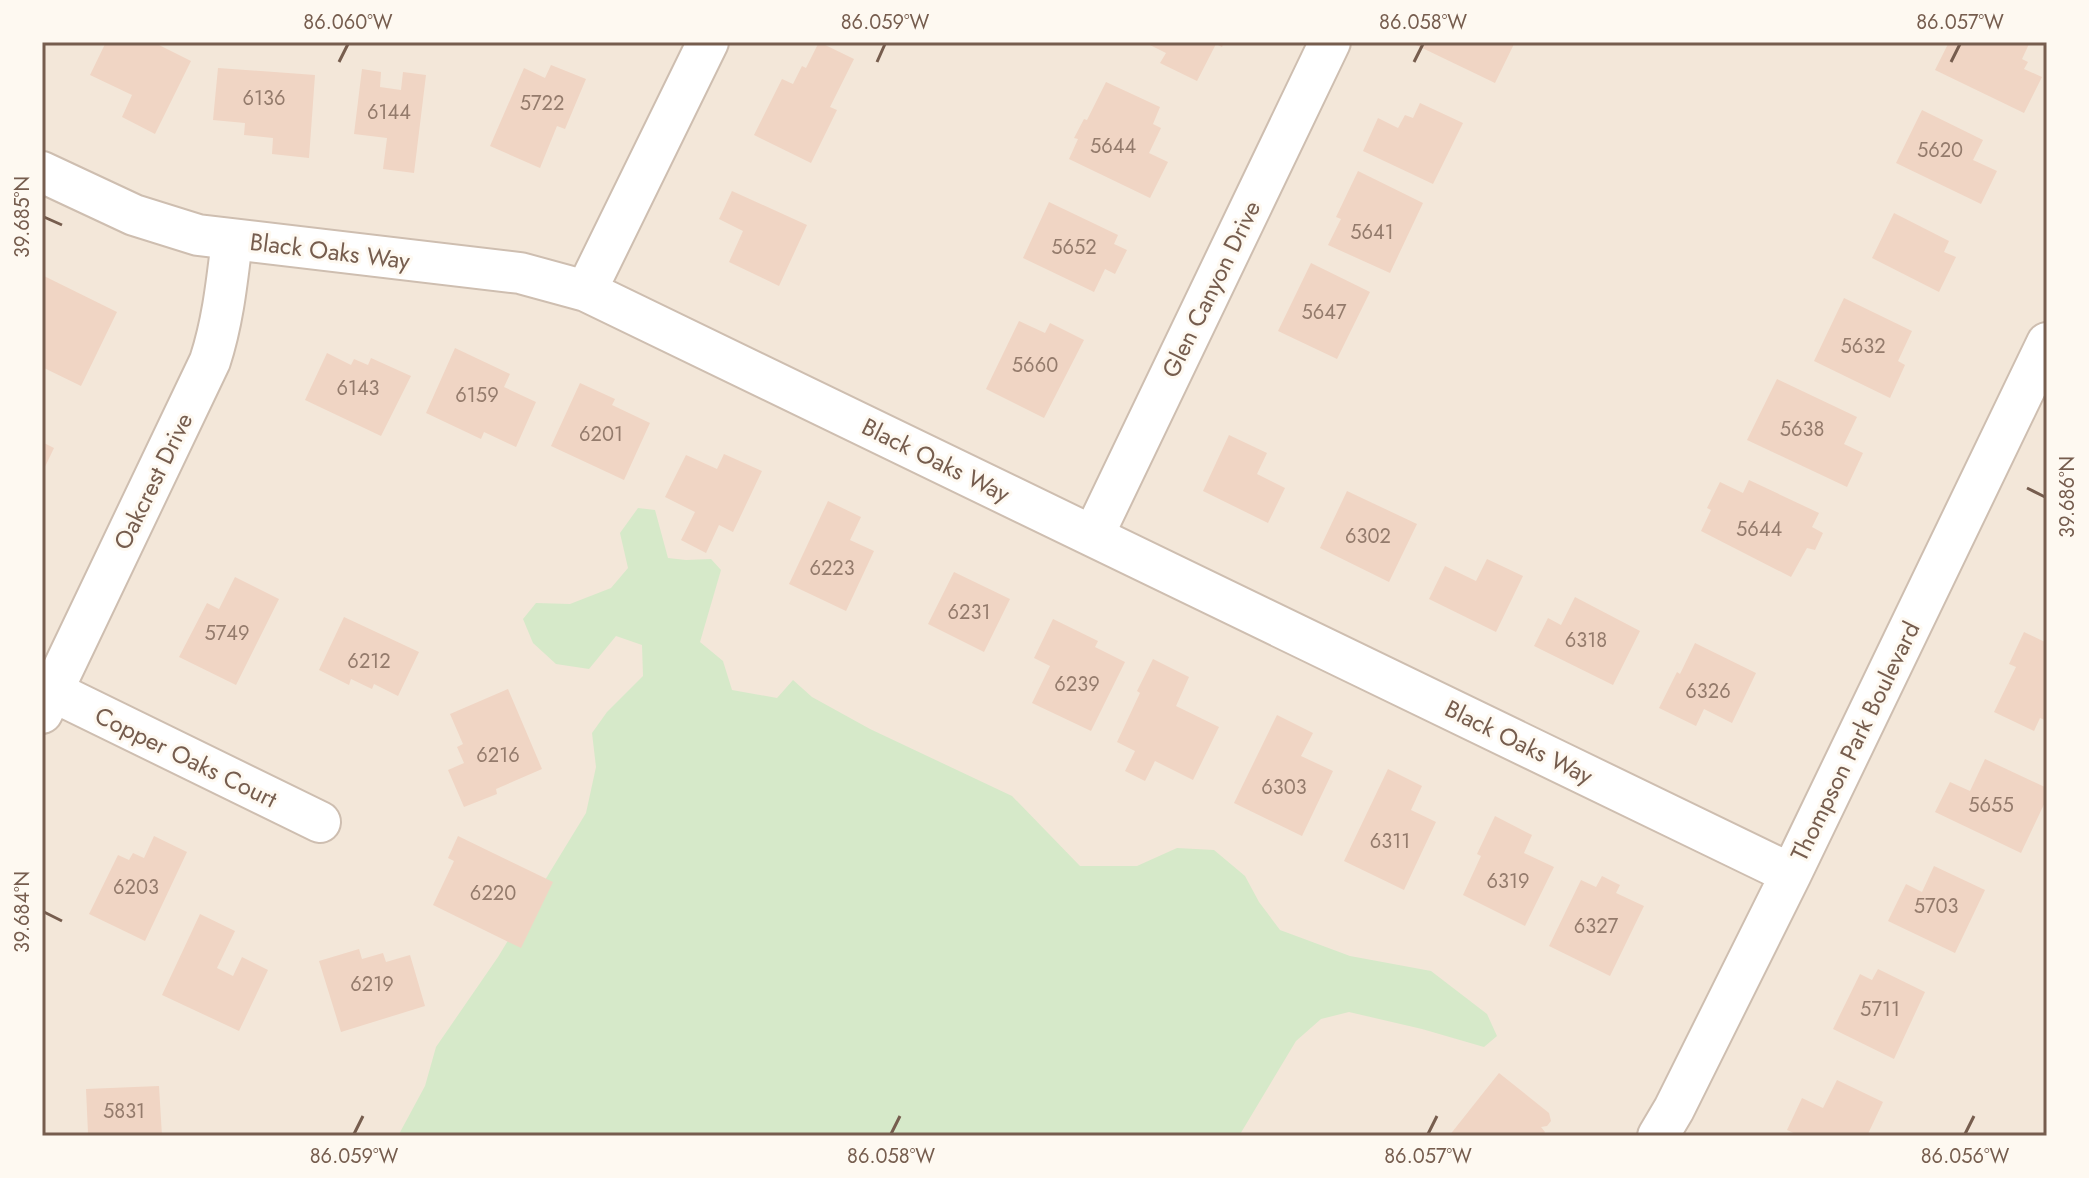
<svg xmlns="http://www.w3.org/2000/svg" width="2089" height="1178" viewBox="0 0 2089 1178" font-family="Jost,sans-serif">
<rect width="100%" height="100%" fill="#fcf5eb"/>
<path fill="#f3e7d9" d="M 42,42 L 2047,42 L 2047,1136 L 42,1136 Z"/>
<path fill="#d6e9c9" d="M 638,508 L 655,510 L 668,558 L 686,560 L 711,559 L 721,570 L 700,642 L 723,661 L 732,690 L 777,698 L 793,680 L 812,697 L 870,729 L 1012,796 L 1080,866 L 1137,866 L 1177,848 L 1214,850 L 1245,876 L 1259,902 L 1280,930 L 1350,956 L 1431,971 L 1487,1014 L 1497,1036 L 1484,1047 L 1422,1029 L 1349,1012 L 1321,1019 L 1296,1041 L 1239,1136 L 398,1136 L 425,1086 L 436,1047 L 498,957 L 586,813 L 596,767 L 592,733 L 607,712 L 643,676 L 642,645 L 616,636 L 589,669 L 556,664 L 533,643 L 523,619 L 536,603 L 570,604 L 611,588 L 628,568 L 620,533 Z"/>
<path fill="#f0d5c4" d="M 106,42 L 153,42 L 191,61 L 155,134 L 122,117 L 132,95 L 90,75 Z
M 819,42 L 854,59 L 830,107 L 837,110 L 811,163 L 754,135 L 782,79 L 793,84 L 802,66 L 806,68 Z
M 1144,42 L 1224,42 L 1222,47 L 1216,44 L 1197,81 L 1160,63 L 1166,53 Z
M 1418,42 L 1515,42 L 1495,83 L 1416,45 Z
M 1949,42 L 2026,42 L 2029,44 L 2022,59 L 2028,62 L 2024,69 L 2042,77 L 2024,113 L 1935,70 Z
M 551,65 L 586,79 L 565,129 L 557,126 L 540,168 L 490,146 L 524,68 L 545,78 Z
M 218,68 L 315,75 L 309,158 L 272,154 L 273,138 L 244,135 L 245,123 L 213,120 Z
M 362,69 L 381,72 L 380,87 L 401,90 L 403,72 L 426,75 L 414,173 L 383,169 L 387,138 L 354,134 Z
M 1106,82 L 1160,107 L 1153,124 L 1161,128 L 1149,153 L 1168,162 L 1150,198 L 1069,159 L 1078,139 L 1074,138 L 1084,119 L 1087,120 Z
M 1420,103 L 1463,123 L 1433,184 L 1363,151 L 1378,118 L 1398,128 L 1405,115 L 1413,118 Z
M 1922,110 L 1983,140 L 1973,160 L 1997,171 L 1981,204 L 1896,163 Z
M 1358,171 L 1423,203 L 1390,273 L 1328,245 L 1341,219 L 1336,217 Z
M 732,191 L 807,225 L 779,286 L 729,262 L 743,231 L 719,219 Z
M 1049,202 L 1118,235 L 1114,244 L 1127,250 L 1115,274 L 1105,269 L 1094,292 L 1023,258 Z
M 1894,213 L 1949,241 L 1944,252 L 1956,257 L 1939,292 L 1872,258 Z
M 1311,263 L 1370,292 L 1337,359 L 1278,331 Z
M 42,275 L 117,312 L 81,386 L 42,367 Z
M 1844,298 L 1912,331 L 1898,361 L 1905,365 L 1890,398 L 1814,361 Z
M 1019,321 L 1045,333 L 1050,323 L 1084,340 L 1044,418 L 986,389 Z
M 455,348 L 510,374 L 504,387 L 536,402 L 516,447 L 484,432 L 481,439 L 426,413 Z
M 327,353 L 351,365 L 354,359 L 368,365 L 371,358 L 411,376 L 381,436 L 305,400 Z
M 1777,379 L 1857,417 L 1844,444 L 1863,453 L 1847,487 L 1747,440 Z
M 580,383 L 615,399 L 612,405 L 650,423 L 624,480 L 551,446 Z
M 1229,435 L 1267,453 L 1257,474 L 1285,488 L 1268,523 L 1203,491 Z
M 42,442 L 54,448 L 42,473 Z
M 724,454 L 762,471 L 733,532 L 719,525 L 706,553 L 681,540 L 695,512 L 665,497 L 686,455 L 717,469 Z
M 1749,480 L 1819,513 L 1812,527 L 1823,533 L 1815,550 L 1807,548 L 1791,577 L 1701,531 L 1711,510 L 1707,508 L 1720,482 L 1743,493 Z
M 1347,491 L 1417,524 L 1389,582 L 1320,548 Z
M 828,501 L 861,517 L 850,540 L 874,551 L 846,611 L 789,584 Z
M 1487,559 L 1523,576 L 1496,632 L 1429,599 L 1445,566 L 1476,581 Z
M 954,572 L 1010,599 L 984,652 L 928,624 Z
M 235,577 L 279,599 L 236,685 L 179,657 L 207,603 L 219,609 Z
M 1575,597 L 1640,631 L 1613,685 L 1534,646 L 1548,618 L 1561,625 Z
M 344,617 L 419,652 L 398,696 L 374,684 L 372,689 L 351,679 L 349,685 L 319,670 Z
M 1053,619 L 1098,641 L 1095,647 L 1125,662 L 1091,731 L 1032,703 L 1050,666 L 1034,658 Z
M 2024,632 L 2047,643 L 2047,721 L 2040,718 L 2034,731 L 1994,712 L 2016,667 L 2009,664 Z
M 1695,643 L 1756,673 L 1732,723 L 1704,709 L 1696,726 L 1659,708 L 1677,672 L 1680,674 Z
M 1153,659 L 1189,677 L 1176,706 L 1219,727 L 1193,780 L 1155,761 L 1145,781 L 1125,771 L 1135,751 L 1117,742 L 1140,693 L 1137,691 Z
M 508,689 L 542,769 L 496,789 L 497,794 L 464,807 L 448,770 L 464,763 L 457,747 L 463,744 L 450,714 Z
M 1277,715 L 1313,733 L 1301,756 L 1333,771 L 1302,836 L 1234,803 Z
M 1985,759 L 2047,788 L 2047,798 L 2021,853 L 1935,812 L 1950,782 L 1970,791 Z
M 1388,769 L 1422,786 L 1411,810 L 1436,822 L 1404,890 L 1344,861 Z
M 1495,816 L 1532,835 L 1524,853 L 1554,867 L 1525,926 L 1463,895 L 1481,856 L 1477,854 Z
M 154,836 L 187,852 L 145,941 L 89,914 L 118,855 L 129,860 L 133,853 L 144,858 Z
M 458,836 L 553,882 L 521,948 L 433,905 L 454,861 L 448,858 Z
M 1934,866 L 1985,890 L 1955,953 L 1888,921 L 1906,884 L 1922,892 Z
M 1602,876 L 1620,885 L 1616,893 L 1644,906 L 1610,976 L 1549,946 L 1581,880 L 1596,887 Z
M 200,914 L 235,931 L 217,968 L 233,976 L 242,957 L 268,970 L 239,1031 L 162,995 Z
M 359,949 L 362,959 L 383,953 L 386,962 L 410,955 L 425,1006 L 341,1032 L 319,961 Z
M 1878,969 L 1925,992 L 1894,1059 L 1833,1029 L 1860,974 L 1872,980 Z
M 1499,1073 L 1549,1113 L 1551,1121 L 1547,1126 L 1541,1127 L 1545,1132 L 1542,1136 L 1449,1136 Z
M 1837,1080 L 1883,1102 L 1867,1136 L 1800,1136 L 1787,1130 L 1802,1098 L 1823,1108 Z
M 159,1086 L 162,1136 L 77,1136 L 77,1134 L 88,1133 L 86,1089 Z"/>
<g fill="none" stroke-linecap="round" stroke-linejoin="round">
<defs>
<path id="minor" d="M 42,172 L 134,215 L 198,235 L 520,273 L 586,291 L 1791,874
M 586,291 L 708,42
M 1093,536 L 1330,42
M 52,691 L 320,822
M 42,713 L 210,361 C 223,321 227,281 232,240
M 1658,1136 L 1674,1109 L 1791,874 L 2047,343"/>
</defs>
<use href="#minor" stroke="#cebeb0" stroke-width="44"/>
<use href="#minor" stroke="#fff" stroke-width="40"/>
</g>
<path fill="none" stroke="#765d4e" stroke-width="3" d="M 339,62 L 348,44M 877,62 L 885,44M 1414,62 L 1423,44M 1951,62 L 1960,44M 44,217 L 62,225M 2027,488 L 2045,497M 44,912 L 62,921M 354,1134 L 363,1116M 891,1134 L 900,1116M 1428,1134 L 1437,1116M 1965,1134 L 1974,1116"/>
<g text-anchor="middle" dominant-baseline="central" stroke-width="6" stroke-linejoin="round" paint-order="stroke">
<g font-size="20" fill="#947b6c">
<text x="264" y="98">6136</text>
<text x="542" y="103">5722</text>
<text x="389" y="112">6144</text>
<text x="1113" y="146">5644</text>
<text x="1940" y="150">5620</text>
<text x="1372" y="232">5641</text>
<text x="1074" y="247">5652</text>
<text x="1324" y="312">5647</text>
<text x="1863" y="346">5632</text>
<text x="1035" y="365">5660</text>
<text x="358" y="388">6143</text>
<text x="477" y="395">6159</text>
<text x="1802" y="429">5638</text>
<text x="601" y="434">6201</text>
<text x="1759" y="529">5644</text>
<text x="1368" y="536">6302</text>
<text x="832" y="568">6223</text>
<text x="969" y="612">6231</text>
<text x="227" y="633">5749</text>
<text x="1586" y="640">6318</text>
<text x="369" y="661">6212</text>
<text x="1077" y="684">6239</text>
<text x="1708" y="691">6326</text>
<text x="498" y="755">6216</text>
<text x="1284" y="787">6303</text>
<text x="1991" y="805">5655</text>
<text x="1390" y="841">6311</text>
<text x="1508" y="881">6319</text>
<text x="136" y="887">6203</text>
<text x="493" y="893">6220</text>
<text x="1936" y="906">5703</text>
<text x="1596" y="926">6327</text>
<text x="372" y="984">6219</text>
<text x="1880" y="1009">5711</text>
<text x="124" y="1111">5831</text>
</g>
<g font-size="24" fill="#765d4e" stroke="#fef9f1">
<text transform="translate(330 251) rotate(7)">Black Oaks Way</text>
<text transform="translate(1211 289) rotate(-64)">Glen Canyon Drive</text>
<text transform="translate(936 460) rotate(26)">Black Oaks Way</text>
<text transform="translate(153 481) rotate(-64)">Oakcrest Drive</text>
<text transform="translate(1855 741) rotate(-64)">Thompson Park Boulevard</text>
<text transform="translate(1519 742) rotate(26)">Black Oaks Way</text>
<text transform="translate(186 757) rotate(26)">Copper Oaks Court</text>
</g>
</g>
<rect width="2089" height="1178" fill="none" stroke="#fef9f1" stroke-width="88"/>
<rect x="44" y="44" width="2001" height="1090" fill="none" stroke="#765d4e" stroke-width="3"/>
<g font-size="20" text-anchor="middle" fill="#765d4e">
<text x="348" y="29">86.060°W</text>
<text x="885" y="29">86.059°W</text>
<text x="1423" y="29">86.058°W</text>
<text x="1960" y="29">86.057°W</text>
<text transform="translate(22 217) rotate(-90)" y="7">39.685°N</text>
<text transform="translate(2067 497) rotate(-90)" y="7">39.686°N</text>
<text transform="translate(22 912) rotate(-90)" y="7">39.684°N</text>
<text x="354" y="1163">86.059°W</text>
<text x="891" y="1163">86.058°W</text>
<text x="1428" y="1163">86.057°W</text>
<text x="1965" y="1163">86.056°W</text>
</g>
</svg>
